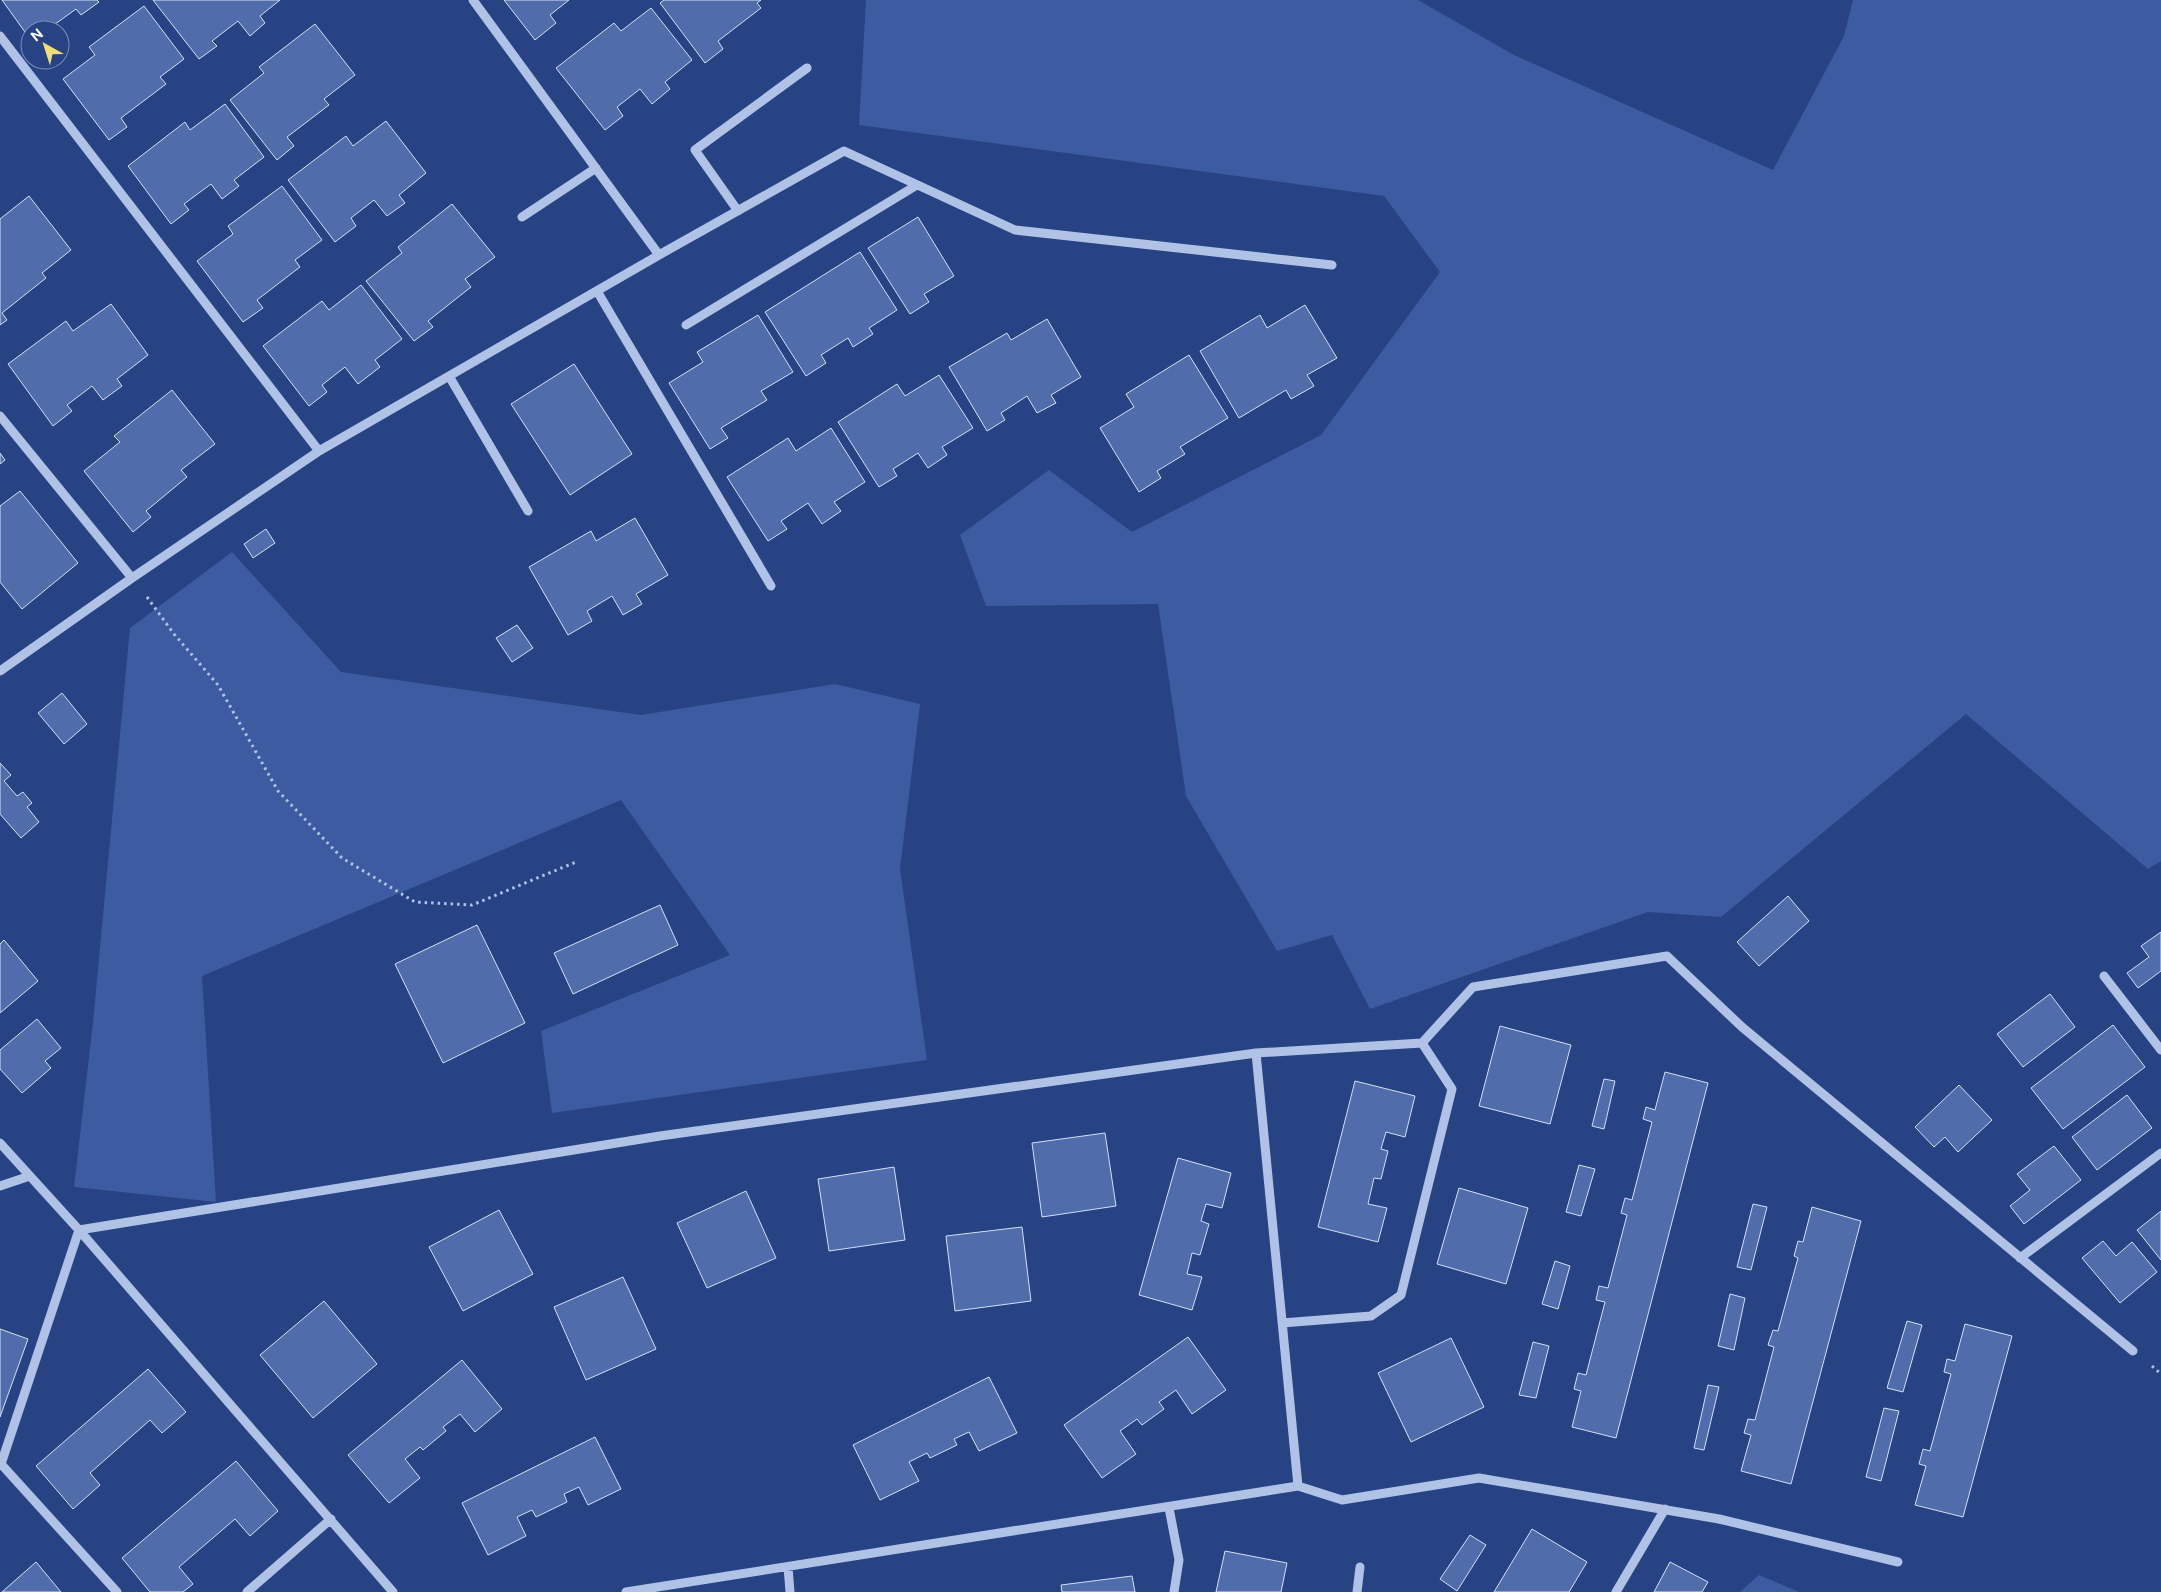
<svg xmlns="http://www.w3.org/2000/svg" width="2161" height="1592" viewBox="0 0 2161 1592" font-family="'Public Sans',sans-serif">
<rect width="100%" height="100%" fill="#274384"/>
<path fill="#3c5ba0" d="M 866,0 L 1418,0 L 1514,55 L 1773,170 L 1844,36 L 1853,0 L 2161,0 L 2161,861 L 2148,869 L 1966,714 L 1721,917 L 1648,912 L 1370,1009 L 1332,935 L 1277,951 L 1186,796 L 1158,604 L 986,606 L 960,535 L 1049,470 L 1132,532 L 1321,435 L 1440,272 L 1384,196 L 859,125 Z
M 232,552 L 341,672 L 641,715 L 835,684 L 920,704 L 900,869 L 927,1060 L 552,1113 L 541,1031 L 730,955 L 621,800 L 202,976 L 216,1202 L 74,1187 L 93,1022 L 130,628 Z
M 1759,1575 L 1799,1592 L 1740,1592 Z"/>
<path fill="#506cab" stroke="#d5dff6" d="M 2,0 L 97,0 L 99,2 L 81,15 L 76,9 L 51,27 L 54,30 L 30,30 L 30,39 Z
M 153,0 L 280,0 L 260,16 L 265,23 L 250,36 L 238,21 L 212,41 L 217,46 L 199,59 Z
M 504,0 L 569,0 L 550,15 L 556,23 L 535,40 Z
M 664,0 L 761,0 L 757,3 L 761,8 L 718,41 L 723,49 L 705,63 L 660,3 Z
M 144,6 L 184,59 L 160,77 L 166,84 L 121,118 L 127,127 L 109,140 L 63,79 L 95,55 L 89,47 Z
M 651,8 L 692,60 L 665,82 L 670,89 L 652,104 L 640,89 L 617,107 L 623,116 L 605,130 L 556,68 L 614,23 L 621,31 Z
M 315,24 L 355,75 L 324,99 L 329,105 L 287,137 L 294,146 L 277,160 L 230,100 L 264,73 L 259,67 Z
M 225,104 L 264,157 L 234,180 L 239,186 L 222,199 L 211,184 L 184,204 L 189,210 L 171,224 L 128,166 L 185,122 L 190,130 Z
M 386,121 L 426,173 L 399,195 L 405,203 L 387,216 L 374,200 L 351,218 L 356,226 L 335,242 L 288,180 L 346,136 L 353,146 Z
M 282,186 L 322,240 L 295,260 L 300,267 L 257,300 L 263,308 L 243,322 L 197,261 L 233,234 L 228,226 Z
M 29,196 L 71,250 L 42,273 L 46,278 L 2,313 L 7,320 L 0,325 L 0,219 Z
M 452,204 L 495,257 L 465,279 L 471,287 L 428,321 L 433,327 L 414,341 L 366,281 L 402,253 L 398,247 Z
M 918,217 L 954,276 L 924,294 L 929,302 L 910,314 L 868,248 Z
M 860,252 L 897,310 L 869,328 L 873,334 L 853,347 L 848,338 L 821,355 L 826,363 L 806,376 L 765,312 Z
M 361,285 L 402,339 L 375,360 L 380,367 L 358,384 L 345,367 L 322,385 L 327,392 L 309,406 L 263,346 L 322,301 L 329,310 Z
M 111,304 L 148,355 L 117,379 L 122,386 L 103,400 L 92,386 L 67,405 L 72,411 L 53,426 L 8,364 L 66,321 L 73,331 Z
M 1305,305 L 1337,358 L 1307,375 L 1314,386 L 1291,399 L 1286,390 L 1239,418 L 1200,351 L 1260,315 L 1267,328 Z
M 758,315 L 793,372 L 761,391 L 767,400 L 721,428 L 728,438 L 710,449 L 669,383 L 703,362 L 697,352 Z
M 1047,319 L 1081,377 L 1051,395 L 1056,403 L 1037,413 L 1027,396 L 1001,413 L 1005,420 L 987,431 L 949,367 L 1007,333 L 1011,340 Z
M 1189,355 L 1228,418 L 1180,447 L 1185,454 L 1157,471 L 1161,478 L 1139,492 L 1100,428 L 1134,407 L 1126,394 Z
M 574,364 L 632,454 L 570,495 L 511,404 Z
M 939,375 L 973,428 L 942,447 L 947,455 L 928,468 L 918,453 L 893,469 L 897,476 L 879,487 L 838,422 L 897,384 L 905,396 Z
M 172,390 L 215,444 L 181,470 L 187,477 L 146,511 L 151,517 L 133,532 L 84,471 L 120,442 L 114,436 Z
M 831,428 L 865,482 L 834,502 L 841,511 L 822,524 L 808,503 L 781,521 L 787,529 L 768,541 L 727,477 L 788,438 L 796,451 Z
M 0,453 L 5,460 L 0,464 Z
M 20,491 L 78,563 L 22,609 L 0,582 L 0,506 Z
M 635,518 L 668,575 L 636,594 L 642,604 L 623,615 L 612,596 L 587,611 L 592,621 L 568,635 L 529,567 L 591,531 L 596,541 Z
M 266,529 L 275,543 L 253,558 L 244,544 Z
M 517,625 L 533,648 L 512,662 L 496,638 Z
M 62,693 L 87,724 L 64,744 L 38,713 Z
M 0,763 L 11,775 L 4,781 L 17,796 L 23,792 L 32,803 L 27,807 L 39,822 L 21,838 L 0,814 Z
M 1788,896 L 1809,921 L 1759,966 L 1737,942 Z
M 660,905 L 678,945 L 573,994 L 554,953 Z
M 477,925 L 525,1023 L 443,1063 L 395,964 Z
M 2161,932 L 2161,971 L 2138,988 L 2127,973 L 2149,957 L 2141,946 Z
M 4,940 L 38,981 L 0,1013 L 0,944 Z
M 2050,994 L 2075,1027 L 2023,1067 L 1997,1034 Z
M 37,1019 L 61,1048 L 45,1061 L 51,1068 L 22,1093 L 0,1069 L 0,1050 Z
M 2113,1025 L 2145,1067 L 2063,1129 L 2031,1088 Z
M 1500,1026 L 1571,1045 L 1550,1124 L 1479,1106 Z
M 1665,1072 L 1708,1083 L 1616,1438 L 1572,1427 L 1581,1391 L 1574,1389 L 1578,1373 L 1586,1375 L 1605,1302 L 1596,1300 L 1599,1286 L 1608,1288 L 1627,1215 L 1621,1213 L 1625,1198 L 1632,1200 L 1652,1122 L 1643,1119 L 1646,1107 L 1655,1110 Z
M 1604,1079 L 1615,1081 L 1604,1129 L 1592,1126 Z
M 1355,1081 L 1415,1096 L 1405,1137 L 1386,1132 L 1381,1149 L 1388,1151 L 1381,1179 L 1374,1178 L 1368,1204 L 1387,1208 L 1378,1242 L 1318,1227 Z
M 1959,1085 L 1992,1120 L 1958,1152 L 1945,1137 L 1934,1147 L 1915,1127 Z
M 2127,1095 L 2152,1128 L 2097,1170 L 2072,1137 Z
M 1105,1133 L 1116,1206 L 1042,1217 L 1032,1143 Z
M 2054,1146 L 2081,1180 L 2024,1224 L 2010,1206 L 2030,1190 L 2017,1174 Z
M 1178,1158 L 1231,1173 L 1222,1208 L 1206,1204 L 1201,1221 L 1209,1224 L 1200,1255 L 1192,1253 L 1187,1274 L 1202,1277 L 1192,1310 L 1139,1295 Z
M 1579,1165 L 1595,1169 L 1581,1216 L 1566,1212 Z
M 894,1167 L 905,1240 L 829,1251 L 818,1179 Z
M 1459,1188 L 1528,1208 L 1506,1284 L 1437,1264 Z
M 746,1191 L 776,1258 L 707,1288 L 677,1223 Z
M 1753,1204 L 1767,1207 L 1751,1270 L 1737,1267 Z
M 1812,1207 L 1861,1221 L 1791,1484 L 1741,1471 L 1751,1435 L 1744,1433 L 1748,1419 L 1755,1420 L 1774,1347 L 1768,1345 L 1773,1330 L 1778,1331 L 1798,1258 L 1794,1256 L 1798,1241 L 1803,1242 Z
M 499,1210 L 533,1274 L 463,1311 L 429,1247 Z
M 2161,1211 L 2161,1260 L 2137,1230 Z
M 1022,1227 L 1031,1301 L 955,1311 L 946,1236 Z
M 2103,1241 L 2116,1256 L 2132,1242 L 2157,1272 L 2120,1303 L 2082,1258 Z
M 1555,1261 L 1570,1266 L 1558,1309 L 1542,1304 Z
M 623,1277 L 656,1349 L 586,1380 L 554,1307 Z
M 1730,1294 L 1745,1298 L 1734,1350 L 1718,1346 Z
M 324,1301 L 377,1364 L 313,1418 L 260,1355 Z
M 1907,1321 L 1922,1325 L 1903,1392 L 1887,1388 Z
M 1965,1324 L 2012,1336 L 1963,1517 L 1915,1505 L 1926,1466 L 1919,1464 L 1923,1449 L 1930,1451 L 1951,1374 L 1944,1372 L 1947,1359 L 1955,1361 Z
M 0,1329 L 28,1339 L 0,1417 Z
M 1188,1337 L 1226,1390 L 1192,1414 L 1176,1390 L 1159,1402 L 1164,1409 L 1142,1425 L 1137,1419 L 1120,1431 L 1136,1454 L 1102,1478 L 1064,1425 Z
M 1451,1338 L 1484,1407 L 1411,1442 L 1378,1373 Z
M 1533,1342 L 1549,1346 L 1536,1398 L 1519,1395 Z
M 462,1360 L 502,1409 L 475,1432 L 460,1414 L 443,1427 L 446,1431 L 423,1450 L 420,1447 L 405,1459 L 420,1478 L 389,1503 L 348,1455 Z
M 148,1369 L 186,1412 L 162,1433 L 150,1420 L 90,1473 L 100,1485 L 73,1509 L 36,1466 Z
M 989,1377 L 1017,1433 L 979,1451 L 969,1432 L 954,1439 L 957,1445 L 930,1458 L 927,1453 L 909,1462 L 919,1481 L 880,1500 L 853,1445 Z
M 1708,1385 L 1719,1387 L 1704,1450 L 1694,1448 Z
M 1884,1408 L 1899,1411 L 1881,1481 L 1866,1477 Z
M 595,1437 L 621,1489 L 588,1505 L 579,1487 L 564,1494 L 567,1502 L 536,1517 L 532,1510 L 517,1517 L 526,1536 L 488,1555 L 462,1503 Z
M 236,1461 L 278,1511 L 250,1536 L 235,1519 L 179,1567 L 193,1584 L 183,1592 L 150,1592 L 122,1558 Z
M 1532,1529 L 1587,1562 L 1569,1592 L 1494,1592 Z
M 1470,1535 L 1486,1545 L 1457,1591 L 1440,1579 Z
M 1225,1551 L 1287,1563 L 1281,1592 L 1216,1592 Z
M 36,1562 L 61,1592 L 2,1592 Z
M 1670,1562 L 1708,1582 L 1702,1592 L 1654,1592 Z
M 1132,1576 L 1135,1592 L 1062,1592 L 1061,1585 Z"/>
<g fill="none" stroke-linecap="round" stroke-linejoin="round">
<path stroke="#b1c2e7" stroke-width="3" stroke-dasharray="2.5 4" stroke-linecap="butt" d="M 147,597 L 174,634 L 218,685 L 278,791 L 342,858 L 415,902 L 472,905 L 576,862
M 2152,1366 L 2161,1374"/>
<path stroke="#b1c2e7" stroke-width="9" d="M 0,36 L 319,451
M 738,211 L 695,150 L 807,68
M 522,217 L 596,168
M 659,255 L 844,151 L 1015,230 L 1332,265
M 597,291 L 771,586
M 686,325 L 917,185
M 449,376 L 528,511
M 0,416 L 132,578
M 0,671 L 132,578 L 319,451 L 659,255 L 473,0
M 2104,976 L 2161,1050
M 1422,1043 L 1473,987 L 1667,956 L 1742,1027 L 2133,1351
M 1256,1053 L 1298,1486
M 0,1143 L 79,1230 L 393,1592
M 0,1186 L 30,1176
M 79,1230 L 660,1136 L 1256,1053 L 1422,1043 L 1452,1089 L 1401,1295 L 1371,1316 L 1282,1323
M 79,1230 L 1,1464 L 117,1592
M 2020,1258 L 2161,1153
M 1169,1508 L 1179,1560 L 1174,1592
M 788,1567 L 790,1592
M 247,1592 L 331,1519
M 626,1592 L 1298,1486 L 1342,1500 L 1479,1478 L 1719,1519 L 1898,1562
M 1357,1592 L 1360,1567
M 1616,1592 L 1665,1509"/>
</g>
<g transform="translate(45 45) rotate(321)"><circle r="24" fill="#274384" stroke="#7d8eb5"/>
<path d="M0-4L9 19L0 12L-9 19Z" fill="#efdd77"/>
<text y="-8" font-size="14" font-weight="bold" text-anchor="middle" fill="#ffffff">N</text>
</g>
</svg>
